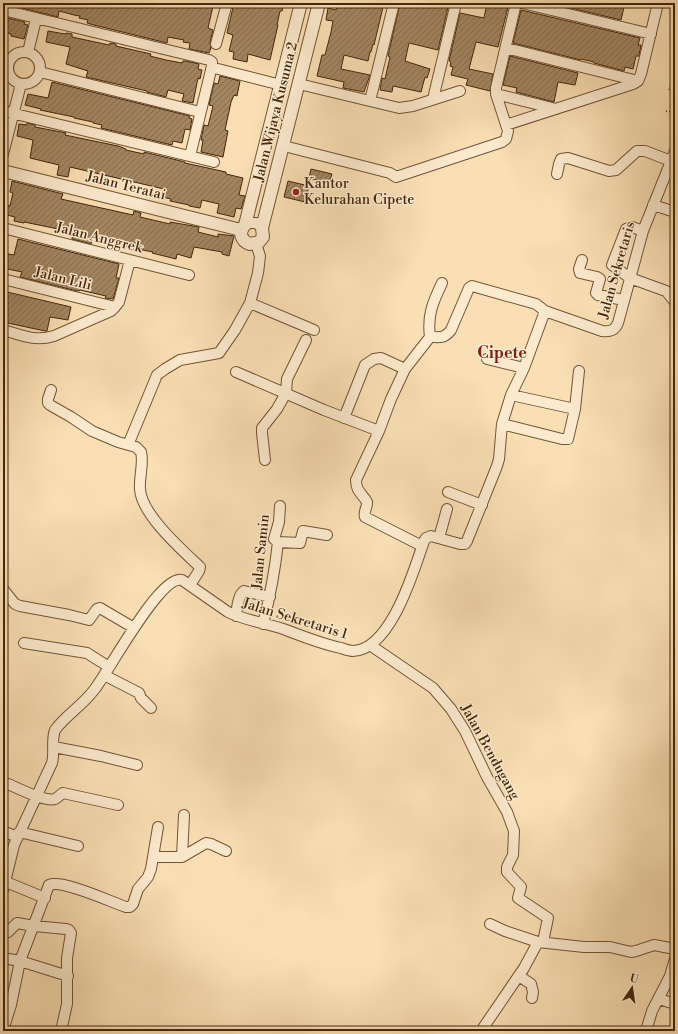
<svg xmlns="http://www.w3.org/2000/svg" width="678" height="1034" viewBox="0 0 678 1034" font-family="'Libre Bodoni',serif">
<defs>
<pattern id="building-hatch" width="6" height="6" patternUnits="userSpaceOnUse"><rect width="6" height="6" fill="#a38662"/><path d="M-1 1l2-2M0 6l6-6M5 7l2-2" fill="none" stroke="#866d4f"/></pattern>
</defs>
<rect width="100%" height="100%" fill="#fadfb4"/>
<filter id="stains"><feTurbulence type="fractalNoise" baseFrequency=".005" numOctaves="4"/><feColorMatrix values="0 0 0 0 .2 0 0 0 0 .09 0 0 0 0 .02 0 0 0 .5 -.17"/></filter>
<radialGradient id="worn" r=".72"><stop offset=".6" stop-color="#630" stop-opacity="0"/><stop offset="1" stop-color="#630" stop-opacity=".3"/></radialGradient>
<path fill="url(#building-hatch)" stroke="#44260a" d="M 6,3 L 196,3 L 213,6 L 208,28 L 213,30 L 210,42 L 211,48 L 209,53 L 189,49 L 190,43 L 183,42 L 184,40 L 168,37 L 167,43 L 94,25 L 87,23 L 88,20 L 79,18 L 80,16 L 74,15 L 59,11 L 58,17 L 6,4 Z
M 234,3 L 284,3 L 282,11 L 280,11 L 277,25 L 278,25 L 270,60 L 248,54 L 247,62 L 233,59 L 234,52 L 229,51 L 233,35 L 227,33 Z
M 338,3 L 384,3 L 374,45 L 373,44 L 371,52 L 370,52 L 368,61 L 344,55 L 341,69 L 370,75 L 364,92 L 343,88 L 344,82 L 317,76 L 322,55 L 325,55 L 331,32 L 333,21 L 326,20 L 328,8 L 336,10 Z
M 400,3 L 449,3 L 438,50 L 409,43 L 405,61 L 430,69 L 427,78 L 425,77 L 421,92 L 393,86 L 392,92 L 380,90 L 382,78 L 385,79 L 390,57 L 388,56 Z
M 487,3 L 509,3 L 498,47 L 476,42 L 469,69 L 493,74 L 490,91 L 466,85 L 468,79 L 451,75 L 453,67 L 450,66 L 451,62 L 449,61 L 460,13 L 484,18 Z
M 550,3 L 625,3 L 621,20 Z
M 521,10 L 640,38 L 638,45 L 641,45 L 639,56 L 636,56 L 633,69 L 625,67 L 624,71 L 594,63 L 594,62 L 581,59 L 581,60 L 513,43 Z
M 3,17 L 25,22 L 24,24 L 28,25 L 24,39 L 11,36 L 11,34 L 3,32 Z
M 48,31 L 65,34 L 66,33 L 72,34 L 72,37 L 109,45 L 110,43 L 116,44 L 116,46 L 151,54 L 150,56 L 166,60 L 182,63 L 183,61 L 186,61 L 199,64 L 198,69 L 202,70 L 200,79 L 198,78 L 193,103 L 182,101 L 184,94 L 168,90 L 166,97 L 147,92 L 147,91 L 86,77 L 88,71 L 66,64 L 70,47 L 46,42 Z
M 510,56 L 578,73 L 575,85 L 558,82 L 554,102 L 516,92 L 517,88 L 503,85 Z
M 220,76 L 240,81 L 237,96 L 234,95 L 231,102 L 225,130 L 228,131 L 223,157 L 201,152 L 203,140 L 201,140 L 204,125 L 208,126 L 213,106 L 209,105 L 214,83 L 218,84 Z
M 52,82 L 190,116 L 189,118 L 192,119 L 190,130 L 185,129 L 182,143 L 173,141 L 172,145 L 101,128 L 102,125 L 93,123 L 93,122 L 74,118 L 74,117 L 40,110 L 41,109 L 25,105 L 28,94 L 48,98 Z
M 27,123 L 35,125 L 35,127 L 66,133 L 65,135 L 118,146 L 126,149 L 126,150 L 144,154 L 144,152 L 185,162 L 185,163 L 226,172 L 226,174 L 243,178 L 239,195 L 245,196 L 241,209 L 236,208 L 234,217 L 217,213 L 219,204 L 202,200 L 200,208 L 189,206 L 189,205 L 170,201 L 171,199 L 162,197 L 164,189 L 70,167 L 68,177 L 57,175 L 59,165 L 30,158 L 33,140 L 17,136 L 19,124 L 27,125 Z
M 311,169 L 332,174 L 329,183 L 309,178 Z
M 12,181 L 63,194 L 61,199 L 133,215 L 134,211 L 141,213 L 140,217 L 170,224 L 170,222 L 199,227 L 198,232 L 218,237 L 218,234 L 234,236 L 229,256 L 222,254 L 222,252 L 194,247 L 191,258 L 177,254 L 176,259 L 152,253 L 153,252 L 122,246 L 123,244 L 93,237 L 91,244 L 72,239 L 73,232 L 24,222 L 24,223 L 14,221 L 15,217 L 3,214 L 3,204 L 10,206 L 13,193 L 10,192 Z
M 288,181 L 309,186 L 305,202 L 284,197 Z
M 18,239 L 119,264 L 116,278 L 119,278 L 113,299 L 105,298 L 106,296 L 80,290 L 79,291 L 77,291 L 20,277 L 22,272 L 3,268 L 3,253 L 14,255 Z
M 3,291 L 71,307 L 68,320 L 50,317 L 47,331 L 45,331 L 3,322 L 6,305 L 3,304 Z"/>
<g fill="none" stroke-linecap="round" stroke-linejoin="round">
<defs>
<path id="minor" d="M 522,3 L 651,34
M 3,10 L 209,60 L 212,62 L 212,66 L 190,156
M 216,44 L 227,3
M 506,48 L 638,81
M8 68a16 16 0 1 1 32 0a16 16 0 1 1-32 0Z
M 28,52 L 36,19
M 218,69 L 281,85
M 40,72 L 200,112
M 299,84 L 399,108 L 413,106 L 460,91
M 496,94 L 556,109
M 433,99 L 456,3
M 370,101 L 394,3
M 3,111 L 214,162
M 506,125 L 633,84 L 638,81 L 641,74 L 658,3
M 284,146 L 390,173 L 396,177 L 502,142 L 506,139 L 508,131 L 496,94 L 496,88 L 516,3
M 3,154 L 21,84
M 557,174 L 559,164 L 561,159 L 568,158 L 609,171 L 616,170 L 637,151 L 645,151 L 671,161
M 653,205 L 675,212
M 245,225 L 249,223 L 256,223 L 262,228
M 3,228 L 189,275
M 643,231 L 632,227 L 626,229 L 612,265 L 630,278 L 666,291 L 675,302
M 256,244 L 260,256 L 258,273 L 250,303 L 314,330
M 582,260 L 579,269 L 580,273 L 597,277 L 600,279 L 596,293 L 598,295 L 624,300
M 3,279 L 115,307
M 3,330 C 21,335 35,342 54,336 L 111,311 L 115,307 L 119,302 L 130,260
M 430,337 C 440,337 444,339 451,330 L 469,288 L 472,286 L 536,304 L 545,311 L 602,331 C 611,332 615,330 618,323 L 643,231 L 675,151
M 487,359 L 524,368
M 236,372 L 324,410 L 379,431
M 51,390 L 48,399 L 48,403 L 50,405 L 71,417 L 92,431 L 118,442 L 136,447 L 141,452 C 144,463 139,477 140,489 C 141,514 182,550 200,567 L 199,571 L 190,585
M 511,395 L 575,409
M 344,418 L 365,365 L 374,359 L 381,358 L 405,369
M 502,424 L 562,439 L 568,439 L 575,409 L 579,371
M 128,445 L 157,375 L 165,369 L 180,360 L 219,353 L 235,330 L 250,303
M 265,460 L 262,433 L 262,428 L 277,409 L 286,393 L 287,379 L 306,340
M 448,492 L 482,505
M 439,538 L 447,509
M 278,542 L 300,543 L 303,531 L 327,535
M 422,546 L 365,517 C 363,511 368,507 367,502 C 362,493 356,492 356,480 L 379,431 L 391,399 L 405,369 L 430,337 C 427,315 433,302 442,283
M 3,589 L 15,604 L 20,606 L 69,615 L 89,620 L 97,609 L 100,608 L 134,628
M 236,616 C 237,608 238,595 244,591 L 270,597
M 263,624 C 270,597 275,570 278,542 L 274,539 L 279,522 L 280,506
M 24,643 L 87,653 L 109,667
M 370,645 L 433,688 L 451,709 L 465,731 L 487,777 L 507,812 L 514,831 L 513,855 L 507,867 L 507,872 L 521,887 L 518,898 L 548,918 L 543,942
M 104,675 L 139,693 L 141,698 L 151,708
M 54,747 L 101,756 L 137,765
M 3,786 L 8,784 C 18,788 44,802 55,799 C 57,798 60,795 63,793 L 118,805
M 3,831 L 17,837
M 19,832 L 78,846
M 154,857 L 182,857 L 184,815
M 182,857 L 206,843 L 211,844 L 226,851
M 6,882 L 45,898
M 3,890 L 14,845 L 52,763 C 55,752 51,740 55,730 C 66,715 83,705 94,690 C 108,673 160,574 182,580 L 228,612 C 246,621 267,623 286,630 C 304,637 322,644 341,648 C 344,649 349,651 353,651 C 391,650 414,570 424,541 L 426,538 L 431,536 L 460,544 L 465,544 L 467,541 L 497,466 L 499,459 L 502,424 L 511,395 L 524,368 L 545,311
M 490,924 L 505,931 L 538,942
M 3,933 L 8,932 L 17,923 L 34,926 L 66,929 L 69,930 L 71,933 L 67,958 L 67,1004 L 61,1031
M 3,958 L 20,961 L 68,976
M 519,976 L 531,984 L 533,992 L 532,998
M 659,999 L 675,1004
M 3,1030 L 11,1005 L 20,961 L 49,885 C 62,879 111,902 126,907 L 130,907 L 133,904 L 138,889 L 148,877 L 151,869 L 158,827
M 481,1031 L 524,968 L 538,942 L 584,947 L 610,947 L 631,952 L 636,951 L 654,945 L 675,949
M 646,1031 L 652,1011 L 670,976 L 675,959"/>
<path id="tertiary" d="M 301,3 L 245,225 C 238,232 241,241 250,244 L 259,242 L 263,237 L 262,228 L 319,3
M 3,171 L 241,230"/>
</defs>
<use href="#minor" stroke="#725434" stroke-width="12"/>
<use href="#tertiary" stroke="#725434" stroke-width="14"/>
<path stroke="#44260a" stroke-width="1.5" stroke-dasharray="1 2" stroke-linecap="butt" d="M 669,90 L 675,70
M 666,111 L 675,113"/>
<use href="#minor" stroke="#fceace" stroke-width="10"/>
<use href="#tertiary" stroke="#fceace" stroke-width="12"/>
</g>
<circle fill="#8f2418" stroke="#fceace" stroke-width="1.5" cx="296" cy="192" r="4"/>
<g text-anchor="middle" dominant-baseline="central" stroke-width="3" stroke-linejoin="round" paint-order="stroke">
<g font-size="14" fill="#44260a" stroke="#fceace">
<text transform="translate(276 112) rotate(-76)">Jalan Wijaya Kusuma 2</text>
<text transform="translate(126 186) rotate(14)">Jalan Teratai</text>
<text transform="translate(99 238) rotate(14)">Jalan Anggrek</text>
<text transform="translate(617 270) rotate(-74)">Jalan Sekretaris</text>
<text transform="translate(63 279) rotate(14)">Jalan Lili</text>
<text transform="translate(261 552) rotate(-84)">Jalan Samin</text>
<text transform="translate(295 619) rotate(17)">Jalan Sekretaris 1</text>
<text transform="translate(490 752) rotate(61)">Jalan Bendugang</text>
</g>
<g font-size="14" fill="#44260a" stroke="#fceace" text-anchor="start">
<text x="304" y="184">Kantor<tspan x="304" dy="16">Kelurahan Cipete</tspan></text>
</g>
<g font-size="16" font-weight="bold" fill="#7a1f14" stroke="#fceace">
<text x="502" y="353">Cipete</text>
</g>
</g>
<rect width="678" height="1034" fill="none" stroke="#fadfb4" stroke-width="16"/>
<rect x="4" y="4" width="670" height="1026" fill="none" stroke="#44260a" stroke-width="2"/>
<rect x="8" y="8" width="662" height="1018" fill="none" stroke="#44260a"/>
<g transform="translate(632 988) rotate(13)" stroke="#fceace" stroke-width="3" paint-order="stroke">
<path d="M0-3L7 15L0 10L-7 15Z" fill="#44260a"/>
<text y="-6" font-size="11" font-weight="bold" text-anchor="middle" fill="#44260a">U</text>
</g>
<rect width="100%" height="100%" filter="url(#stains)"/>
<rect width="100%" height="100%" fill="url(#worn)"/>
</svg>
